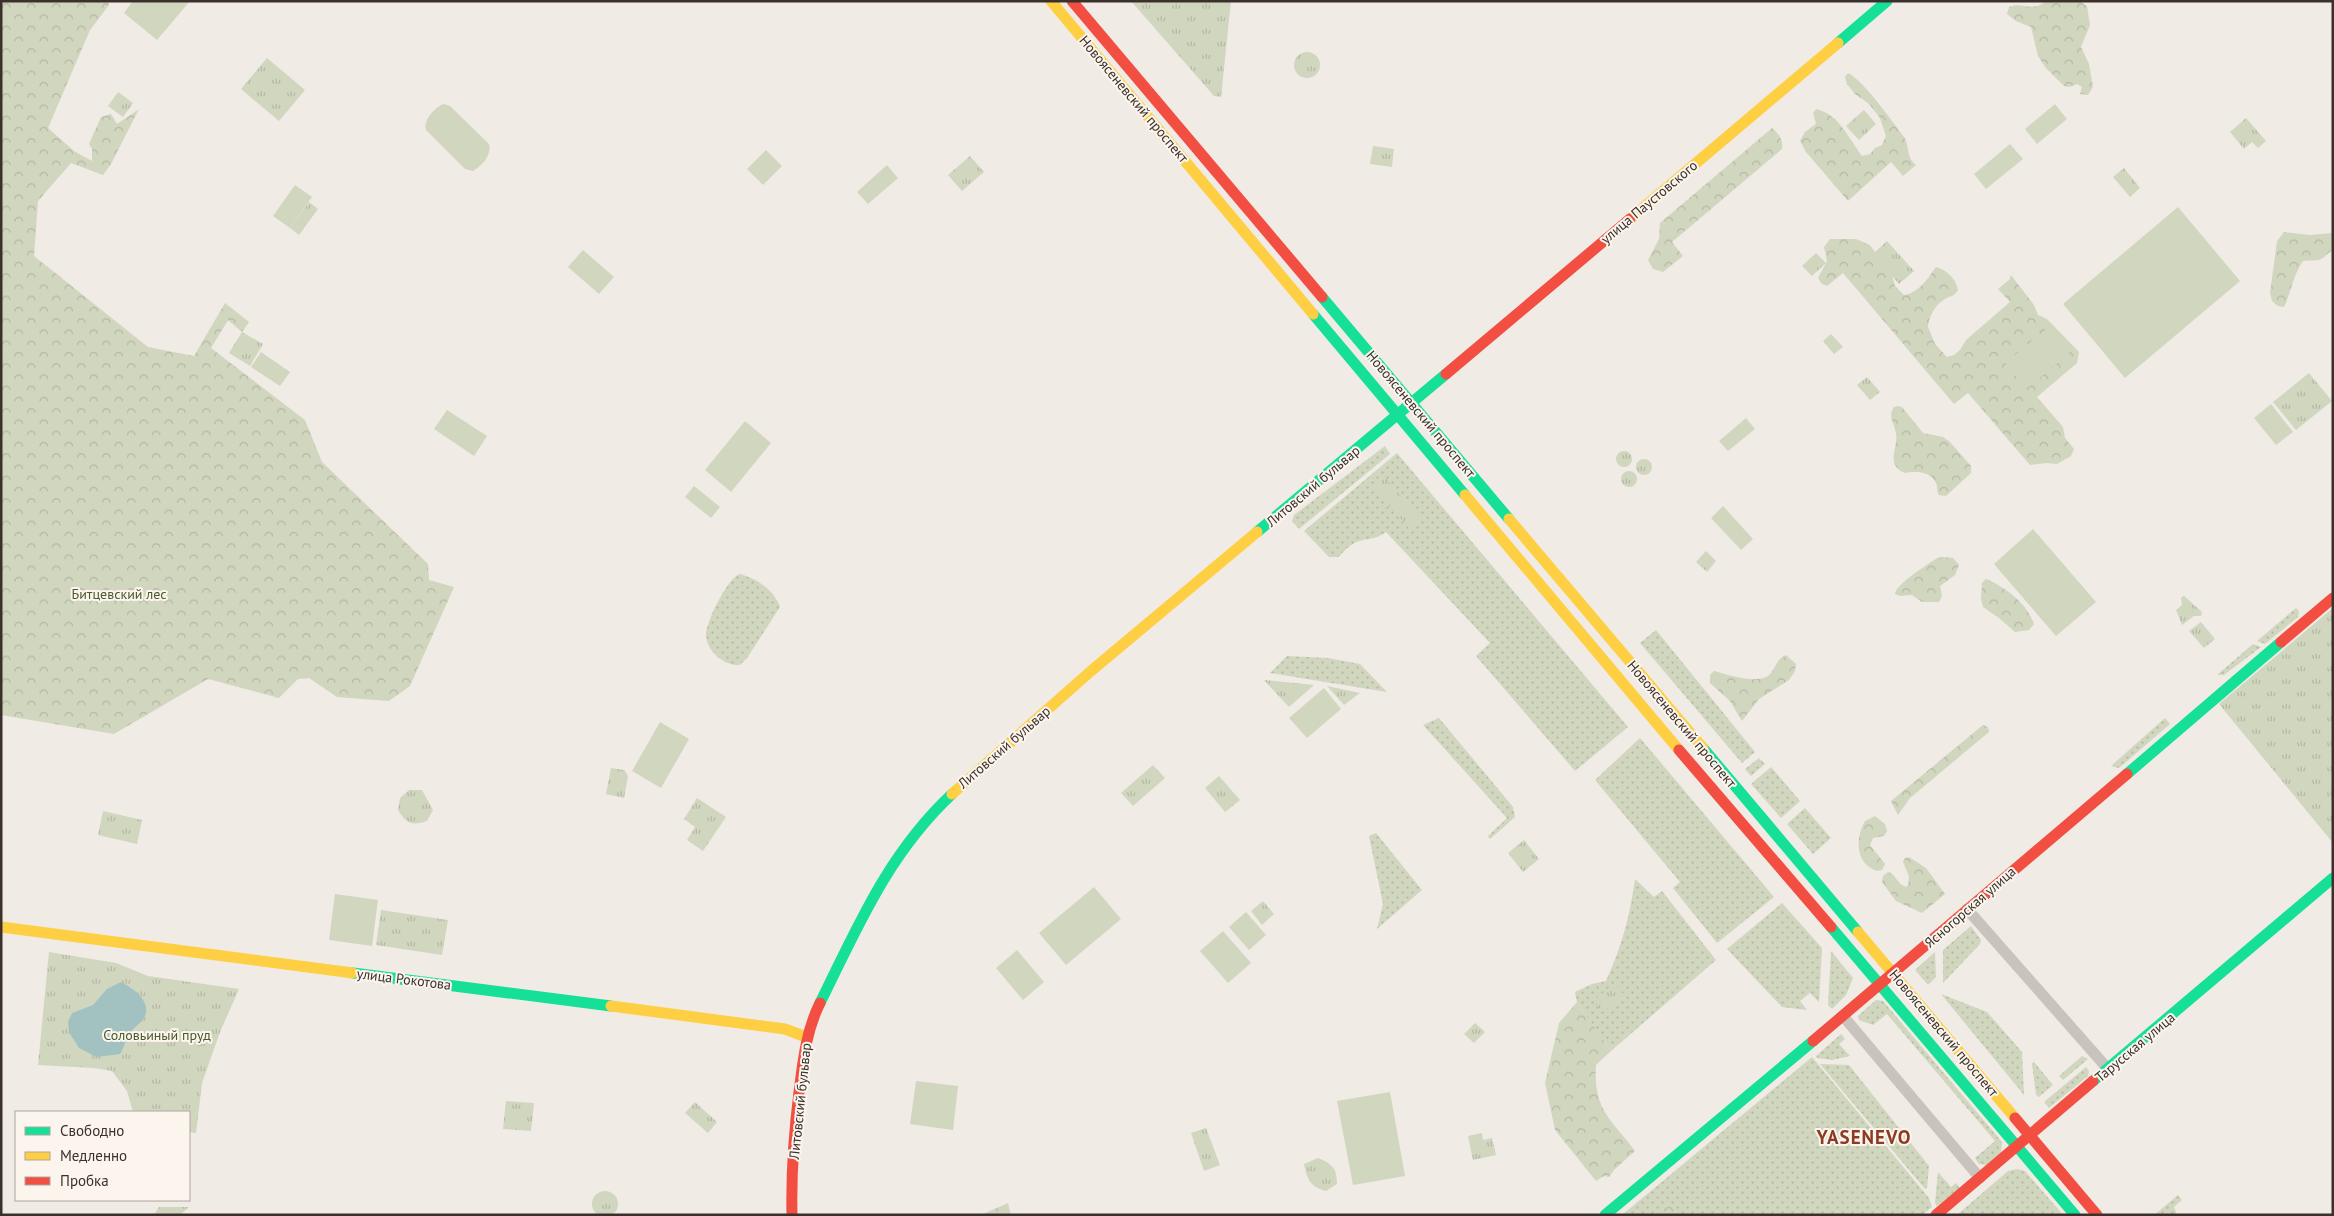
<svg xmlns="http://www.w3.org/2000/svg" width="2334" height="1216" viewBox="0 0 2334 1216" font-family="'PT Sans',sans-serif">
<defs>
<pattern id="grass-dots" width="8" height="8" patternUnits="userSpaceOnUse" patternTransform="scale(1.25)"><rect width="8" height="8" fill="#d1d6bf"/><path d="M2 2h.1M6 6h.1" fill="none" stroke="#b4b8a4" stroke-width="1.8" stroke-linecap="round"/></pattern>
<pattern id="forest-crowns" width="20" height="18" patternUnits="userSpaceOnUse" patternTransform="scale(1.25)"><rect width="20" height="18" fill="#d1d6bf"/><path d="M2 6a3 3 0 1 1 6 0M12 15a3 3 0 1 1 6 0" fill="none" stroke="#b4b8a4"/></pattern>
<pattern id="park-tufts" width="24" height="20" patternUnits="userSpaceOnUse" patternTransform="scale(1.25)"><rect width="24" height="20" fill="#d1d6bf"/><path d="M3 7l-1-3M5 7V3M7 7l1-3M15 17l-1-3M17 17v-4M19 17l1-3" fill="none" stroke="#b4b8a4"/></pattern>
</defs>
<rect width="100%" height="100%" fill="#f0ebe5"/>
<path fill="url(#grass-dots)" d="M 1385,446 L 1390,454 L 1299,529 L 1292,521 L 1294,515 Z
M 1397,453 L 1628,727 L 1575,771 L 1476,656 L 1490,643 L 1386,532 C 1368,545 1359,532 1339,557 L 1329,557 L 1304,531 Z
M 740,574 C 756,578 774,590 780,607 L 747,658 L 740,665 C 724,666 706,651 706,634 C 706,622 728,577 740,574 Z
M 2296,608 L 2299,611 L 2298,617 L 2265,644 L 2257,641 Z
M 1656,630 L 1755,752 L 1742,763 L 1640,643 Z
M 2253,644 L 2261,647 L 2224,675 L 2217,675 Z
M 1287,656 L 1328,658 L 1360,664 L 1387,692 L 1270,673 Z
M 1439,718 L 1513,807 L 1515,817 L 1490,839 L 1488,836 L 1507,818 L 1423,725 Z
M 2165,718 L 2170,724 L 2119,768 L 2111,766 Z
M 1640,738 L 1774,897 L 1717,943 L 1673,888 L 1680,882 L 1595,780 Z
M 1759,758 L 1765,764 L 1751,776 L 1745,769 Z
M 1771,767 L 1800,801 L 1781,818 L 1751,784 Z
M 1805,808 L 1831,838 L 1813,854 L 1787,824 Z
M 1376,833 L 1422,890 L 1377,929 L 1383,904 L 1369,836 Z
M 1635,879 L 1654,897 L 1662,891 L 1716,960 L 1611,1051 L 1577,1002 L 1575,992 L 1592,984 L 1606,981 C 1622,946 1630,916 1635,879 Z
M 1782,903 L 1822,948 L 1819,1002 L 1810,993 L 1800,1001 L 1807,1010 L 1782,1007 L 1727,949 Z
M 1971,926 L 1981,940 L 1980,944 L 1943,983 L 1943,950 Z
M 1831,951 L 1853,978 L 1846,995 L 1832,1009 L 1828,1005 Z
M 1935,952 L 1936,977 L 1928,985 L 1915,970 Z
M 1941,994 L 1987,1012 L 2022,1052 L 2024,1095 Z
M 1876,1000 L 1883,1001 L 2002,1142 L 2001,1153 L 1986,1165 L 1979,1164 L 1975,1158 L 1995,1141 L 1887,1014 L 1873,1025 L 1859,1020 L 1858,1016 Z
M 1841,1034 L 1845,1039 L 1839,1044 L 1850,1056 L 1832,1060 L 1817,1058 L 1816,1056 Z
M 2082,1056 L 2088,1059 L 2063,1080 L 2059,1076 Z
M 1812,1057 L 1929,1198 L 1932,1207 L 1922,1215 L 1622,1215 Z
M 2034,1062 L 2053,1085 L 2039,1097 L 2036,1095 L 2032,1064 Z
M 1820,1064 L 1849,1065 L 1929,1166 L 1927,1188 L 1925,1189 Z
M 2086,1067 L 2089,1071 L 2088,1076 L 2049,1108 L 2044,1102 Z
M 2017,1169 L 2025,1171 L 2063,1215 L 1958,1214 L 2008,1171 Z
M 1938,1172 L 1951,1187 L 1956,1183 L 1960,1188 L 1937,1206 L 1935,1203 Z
M 2178,1195 L 2182,1200 L 2174,1207 L 2177,1215 L 2154,1215 Z"/>
<path fill="url(#forest-crowns)" d="M 1,1 L 108,1 L 109,5 L 90,30 L 48,128 L 74,151 L 92,161 L 92,149 L 89,144 L 101,117 L 111,114 L 117,124 L 139,109 L 111,164 L 103,175 L 71,163 L 38,201 L 34,256 L 148,347 L 194,356 L 225,303 L 249,322 L 242,332 L 228,320 L 211,348 L 305,420 L 322,462 L 428,564 L 429,580 L 454,587 L 410,686 L 389,701 L 337,697 L 309,678 L 298,679 L 279,698 L 208,679 L 114,734 L 1,715 Z
M 2045,1 L 2079,1 L 2087,6 L 2090,25 L 2081,47 L 2089,64 L 2093,87 L 2088,95 L 2080,94 L 2082,87 L 2077,84 L 2069,87 L 2064,86 L 2045,67 L 2038,56 L 2031,27 L 2016,21 L 2007,14 L 2009,7 C 2022,1 2034,13 2045,1 Z
M 1848,73 C 1864,81 1892,121 1904,137 C 1910,147 1906,157 1916,165 L 1903,176 L 1891,162 L 1848,201 L 1806,152 L 1800,141 L 1805,132 L 1816,124 L 1813,113 L 1816,109 C 1839,114 1849,139 1862,156 L 1870,154 L 1875,148 L 1882,145 L 1886,136 L 1880,118 L 1869,104 L 1855,94 L 1847,84 L 1845,77 Z
M 1772,128 C 1779,134 1783,139 1782,149 L 1672,242 L 1683,256 L 1663,272 L 1653,269 L 1648,260 L 1659,239 L 1660,223 Z
M 2284,232 L 2310,235 L 2333,233 L 2333,249 C 2317,264 2322,259 2303,261 C 2293,275 2291,293 2284,307 L 2278,306 L 2272,301 L 2270,293 L 2277,241 Z
M 1830,239 L 1856,239 L 1870,245 L 1892,275 L 1895,286 L 1904,295 C 1919,293 1928,278 1936,267 C 1947,270 1956,279 1958,290 C 1954,297 1950,296 1945,299 C 1935,305 1929,316 1928,327 L 1935,344 L 1947,357 L 1954,355 L 1960,350 L 1966,340 L 2010,302 L 1998,289 L 2010,279 L 2011,275 L 2034,305 L 2038,315 L 2047,319 L 2079,352 L 2077,363 L 2037,397 L 2063,427 L 2065,438 L 2074,449 L 2071,456 L 2057,464 L 2046,463 L 2030,465 L 1968,393 L 1954,404 L 1843,273 L 1827,286 L 1822,284 L 1818,278 L 1827,261 L 1824,247 Z
M 1898,406 L 1902,407 L 1923,433 L 1943,437 L 1950,442 L 1971,466 L 1971,473 L 1946,496 L 1939,495 C 1936,490 1938,487 1936,483 C 1931,471 1915,471 1905,473 C 1884,465 1899,446 1896,434 C 1895,423 1887,418 1894,407 Z
M 1943,557 L 1953,558 L 1959,565 L 1955,575 L 1940,586 L 1942,596 L 1939,602 L 1922,602 L 1912,595 L 1900,596 L 1895,594 C 1896,584 1927,565 1937,558 Z
M 1986,579 C 2005,587 2027,603 2034,624 L 2029,630 L 2015,632 L 1999,618 L 1983,607 L 1981,599 L 1982,583 Z
M 1786,655 L 1796,664 L 1795,671 L 1789,680 L 1759,699 L 1742,721 L 1730,701 L 1710,683 L 1710,675 L 1714,671 C 1728,675 1761,686 1771,673 C 1777,665 1777,659 1786,655 Z
M 1983,725 L 1988,727 L 1989,732 L 1910,798 L 1898,815 L 1891,801 Z
M 1875,816 L 1885,824 L 1887,831 L 1884,836 L 1873,838 L 1870,845 L 1885,864 L 1882,870 L 1877,871 C 1855,863 1855,839 1865,821 Z
M 1909,857 L 1926,868 L 1945,894 L 1922,913 L 1896,901 L 1882,882 L 1883,876 L 1888,872 C 1896,874 1897,884 1906,887 L 1908,885 L 1909,876 L 1903,862 L 1905,858 Z
M 1577,1002 L 1611,1051 L 1596,1065 C 1593,1110 1611,1119 1635,1151 L 1614,1170 L 1609,1177 L 1604,1176 L 1596,1181 L 1555,1130 L 1545,1083 L 1559,1023 Z
M 1665,1202 L 1675,1205 L 1678,1215 L 1653,1215 Z
M 1008,1203 L 1011,1215 L 981,1215 Z"/>
<path fill="url(#park-tufts)" d="M 1131,1 L 1231,1 L 1221,97 L 1214,96 Z
M1294 65a13 13 0 1 1 26 0a13 13 0 1 1-26 0Z
M 267,58 L 305,90 L 279,121 L 241,89 Z
M 118,92 L 133,103 L 123,117 L 108,106 Z
M 1864,110 L 1876,124 L 1859,140 L 1846,126 Z
M 2246,118 L 2266,141 L 2258,148 L 2252,142 L 2244,149 L 2230,132 Z
M 1373,146 L 1394,149 L 1392,167 L 1370,164 Z
M 970,156 L 984,172 L 962,191 L 948,175 Z
M 2124,168 L 2140,188 L 2130,197 L 2113,177 Z
M 309,202 L 318,209 L 299,235 L 290,228 Z
M 1887,241 L 1914,271 L 1899,284 L 1873,254 Z
M 1816,253 L 1826,263 L 1812,276 L 1802,266 Z
M 242,332 L 263,344 L 250,366 L 229,353 Z
M 1831,334 L 1843,347 L 1834,354 L 1823,341 Z
M 2309,373 L 2332,401 L 2296,430 L 2273,402 Z
M 1867,377 L 1880,392 L 1870,400 L 1857,385 Z
M1616 459a8 8 0 1 1 16 0a8 8 0 1 1-16 0Z
M1636 467a8 8 0 1 1 16 0a8 8 0 1 1-16 0Z
M1621 479a8 8 0 1 1 16 0a8 8 0 1 1-16 0Z
M 1384,476 L 1420,519 L 1409,528 L 1372,486 Z
M 1706,551 L 1716,561 L 1707,572 L 1696,562 Z
M 2184,596 L 2202,612 L 2201,616 L 2194,616 L 2182,625 L 2176,610 L 2182,605 L 2181,598 Z
M 2333,608 L 2333,843 L 2219,704 Z
M 2201,622 L 2215,639 L 2204,648 L 2189,631 Z
M 1264,680 L 1314,685 L 1289,707 Z
M 1327,686 L 1360,693 L 1344,705 Z
M 1153,765 L 1165,778 L 1133,806 L 1121,793 Z
M 611,768 L 624,770 L 628,776 L 624,798 L 606,794 Z
M 1219,776 L 1240,800 L 1225,812 L 1205,788 Z
M 409,790 L 422,790 L 433,810 L 427,821 C 413,826 406,824 398,810 L 400,798 Z
M 697,798 L 726,817 L 703,851 L 687,840 L 695,827 L 684,819 Z
M 103,811 L 142,820 L 137,844 L 98,835 Z
M 1524,840 L 1539,859 L 1523,872 L 1508,853 Z
M 1263,901 L 1274,914 L 1262,925 L 1251,911 Z
M 381,910 L 448,920 L 442,955 L 376,945 Z
M 49,952 L 116,963 L 148,976 L 239,989 L 220,1032 L 202,1083 L 196,1133 L 189,1132 L 189,1112 L 133,1112 L 127,1091 L 112,1071 L 94,1068 L 38,1065 Z
M 1615,983 L 1624,995 L 1603,1012 L 1593,1001 Z
M 1475,1023 L 1485,1032 L 1474,1043 L 1464,1034 Z
M 506,1101 L 534,1103 L 531,1131 L 503,1129 Z
M 695,1102 L 717,1122 L 708,1133 L 685,1113 Z
M 1206,1128 L 1220,1165 L 1204,1171 L 1191,1133 Z
M 1482,1133 L 1483,1140 L 1492,1138 L 1496,1155 L 1473,1160 L 1468,1136 Z
M 1318,1158 C 1332,1164 1337,1168 1337,1184 L 1326,1191 C 1310,1187 1307,1179 1304,1164 Z
M592 1204a13 13 0 1 1 26 0a13 13 0 1 1-26 0Z
M 159,1207 L 189,1207 L 180,1215 L 154,1215 Z"/>
<path fill="#d1d6bf" d="M 133,1 L 190,1 L 157,40 L 124,13 Z
M 444,104 L 450,106 L 489,144 C 492,155 482,166 473,171 L 465,169 L 426,130 C 423,120 435,107 444,104 Z
M 2055,104 L 2067,119 L 2037,144 L 2025,129 Z
M 2010,144 L 2023,159 L 1986,189 L 1974,174 Z
M 766,150 L 782,166 L 763,185 L 747,169 Z
M 887,165 L 898,178 L 868,204 L 857,192 Z
M 295,185 L 312,197 L 290,228 L 273,216 Z
M 2178,207 L 2240,281 L 2125,378 L 2063,304 Z
M 583,250 L 614,277 L 599,294 L 568,267 Z
M 2049,327 L 2070,353 L 2026,389 L 2005,363 Z
M 261,352 L 290,372 L 280,386 L 251,367 Z
M 2271,404 L 2293,432 L 2276,445 L 2254,418 Z
M 447,410 L 487,436 L 474,456 L 434,429 Z
M 1746,418 L 1755,429 L 1728,451 L 1719,441 Z
M 745,421 L 771,443 L 731,492 L 705,470 Z
M 694,486 L 720,507 L 711,518 L 685,497 Z
M 1723,506 L 1753,539 L 1741,550 L 1711,518 Z
M 2033,529 L 2096,602 L 2056,636 L 1994,564 Z
M 1324,688 L 1341,709 L 1307,738 L 1289,718 Z
M 660,722 L 689,739 L 661,788 L 632,771 Z
M 1094,887 L 1121,919 L 1066,965 L 1039,933 Z
M 335,894 L 378,900 L 372,946 L 329,940 Z
M 1246,912 L 1266,935 L 1249,950 L 1229,927 Z
M 1223,931 L 1251,963 L 1228,983 L 1200,951 Z
M 1017,950 L 1044,982 L 1023,1000 L 996,968 Z
M 916,1081 L 958,1086 L 953,1130 L 910,1124 Z
M 1390,1092 L 1405,1176 L 1353,1185 L 1337,1101 Z"/>
<path fill="#a1c2c1" d="M 121,982 C 133,988 153,1002 144,1018 C 140,1024 134,1027 130,1033 C 125,1039 125,1047 120,1054 L 97,1057 L 79,1048 L 69,1032 L 68,1022 L 72,1013 L 93,1005 L 107,989 Z"/>
<g fill="none" stroke-linecap="round" stroke-linejoin="round">
<path stroke="#c9c3be" stroke-width="11" d="M 1967,909 L 2108,1069
M 1843,1016 L 1980,1178"/>
<path stroke="#16e098" stroke-width="11" d="M 1838,43 L 1887,1
M 1322,297 L 1509,519
M 1313,314 L 1465,495
M 1257,532 L 1446,374
M 1703,748 L 1858,932
M 2127,774 L 2281,642
M 1831,927 L 2075,1215
M 353,973 L 611,1006
M 820,1003 C 858,926 888,854 952,794
M 2093,1081 L 2333,878
M 1605,1215 L 1813,1041"/>
<path stroke="#ffcf43" stroke-width="11" d="M 1051,1 L 1313,314
M 1630,219 L 1838,43
M 1465,495 L 1679,750
M 1509,519 L 1703,748
M 952,794 L 1091,671 L 1257,532
M 1,927 L 353,973
M 1858,932 L 2015,1118
M 611,1006 L 785,1029 L 806,1037"/>
<path stroke="#f24e42" stroke-width="11" d="M 1072,1 L 1322,297
M 1446,374 L 1630,219
M 2281,642 L 2333,598
M 1679,750 L 1831,927
M 1813,1041 L 2127,774
M 2015,1118 L 2097,1215
M 792,1215 C 791,1174 794,1133 799,1092 C 803,1061 806,1031 820,1003
M 1936,1215 L 2093,1081"/>
</g>
<g text-anchor="middle" dominant-baseline="central" stroke-width="4" stroke-linejoin="round" paint-order="stroke">
<g font-size="14" fill="#3b302b" stroke="#fbf5ee">
<text transform="translate(1134 99) rotate(50)">Новоясеневский проспект</text>
<text transform="translate(1649 202) rotate(-40)">улица Паустовского</text>
<text transform="translate(1421 414) rotate(50)">Новоясеневский проспект</text>
<text transform="translate(1313 486) rotate(-40)">Литовский бульвар</text>
<text transform="translate(1682 724) rotate(50)">Новоясеневский проспект</text>
<text transform="translate(1004 747) rotate(-41)">Литовский бульвар</text>
<text transform="translate(1970 907) rotate(-41)">Ясногорская улица</text>
<text transform="translate(404 979) rotate(7)">улица Рокотова</text>
<text transform="translate(1944 1033) rotate(50)">Новоясеневский проспект</text>
<text transform="translate(2135 1047) rotate(-40)">Тарусская улица</text>
<text transform="translate(800 1101) rotate(-84)">Литовский бульвар</text>
</g>
<g font-size="14" fill="#4a5a2e" stroke="#fbf5ee">
<text x="119" y="594">Битцевский лес</text>
<text x="157" y="1035">Соловьиный пруд</text>
</g>
<g font-size="19" font-weight="bold" letter-spacing="1" fill="#8c3b22" stroke="#fbf5ee">
<text x="1864" y="1137">YASENEVO</text>
</g>
</g>
<rect width="2334" height="1216" fill="none" stroke="#3b302b" stroke-width="5"/>
<rect x="15" y="1111" width="175" height="90" fill="#fbf5ee" stroke="#aea6a0"/>
<rect x="25" y="1127" width="25" height="8" fill="#16e098" stroke="#aea6a0"/>
<text x="60" y="1136" font-size="15" fill="#3b302b">Свободно</text>
<rect x="25" y="1152" width="25" height="8" fill="#ffcf43" stroke="#aea6a0"/>
<text x="60" y="1161" font-size="15" fill="#3b302b">Медленно</text>
<rect x="25" y="1177" width="25" height="8" fill="#f24e42" stroke="#aea6a0"/>
<text x="60" y="1186" font-size="15" fill="#3b302b">Пробка</text>
</svg>
